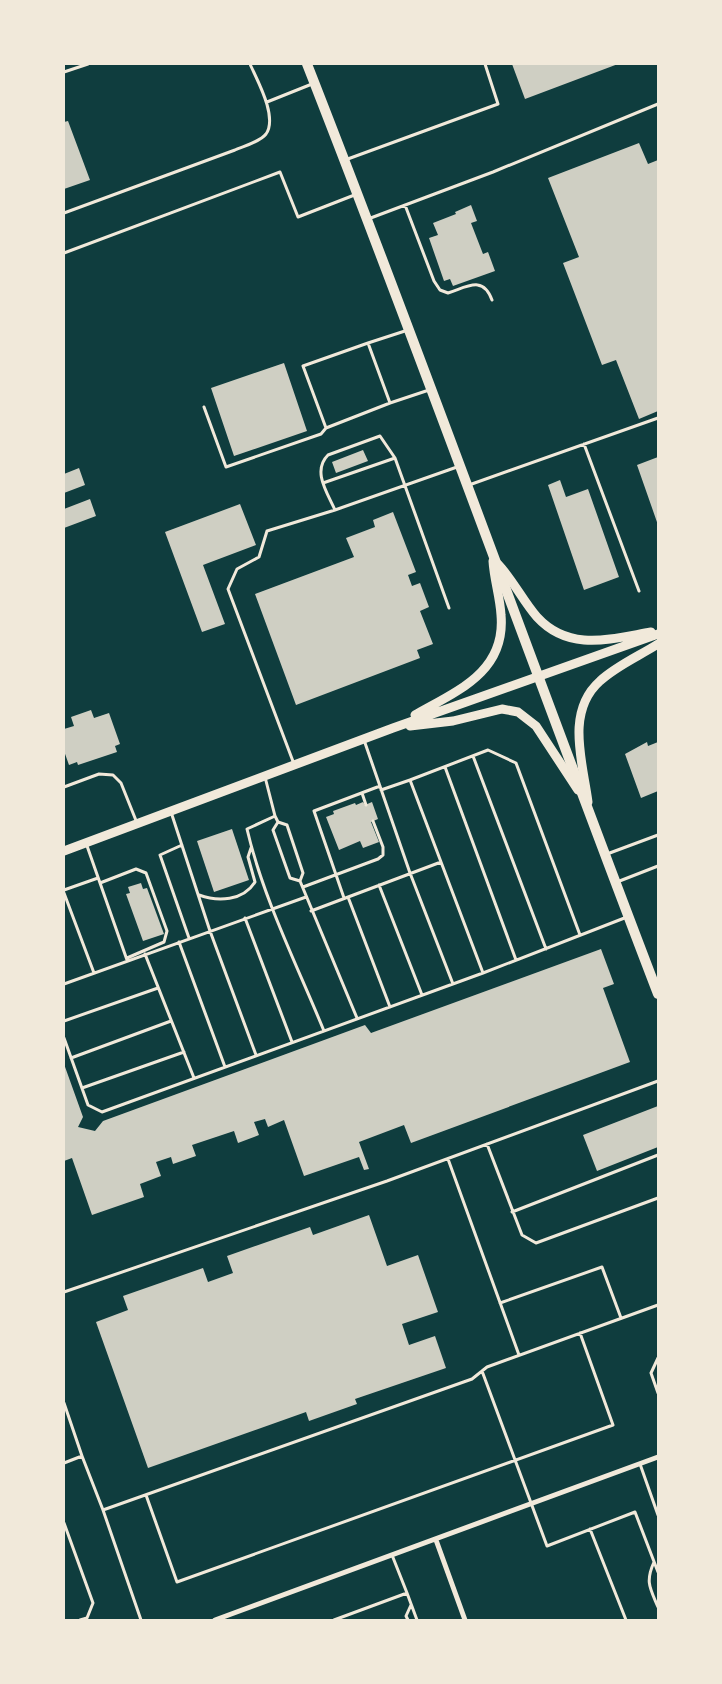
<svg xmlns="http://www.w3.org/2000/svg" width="722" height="1684" viewBox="0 0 722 1684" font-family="'Nunito Sans',sans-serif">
<rect width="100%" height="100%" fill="#0f3d3e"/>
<path fill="#cfcfc3" d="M 512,64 L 618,64 L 525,99 Z
M 68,121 L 90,180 L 64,189 L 64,122 Z
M 639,143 L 648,164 L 658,160 L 658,411 L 639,419 L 616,360 L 602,365 L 563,263 L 579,257 L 548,178 Z
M 471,205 L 477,221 L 471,223 L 483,254 L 488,252 L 495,271 L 453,286 L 450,279 L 444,281 L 429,238 L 438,235 L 433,223 L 456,214 L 455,212 Z
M 284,363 L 307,431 L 234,456 L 211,388 Z
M 363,450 L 368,461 L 336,473 L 332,462 Z
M 658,457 L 658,525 L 637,465 Z
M 79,468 L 85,485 L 64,493 L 64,474 Z
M 560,480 L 566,497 L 588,489 L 619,577 L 584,590 L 548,485 Z
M 90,499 L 96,516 L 64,528 L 64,509 Z
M 240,504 L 256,545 L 203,565 L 225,624 L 202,632 L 165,532 Z
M 393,512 L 416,572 L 408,575 L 412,586 L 420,583 L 429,607 L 420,611 L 433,644 L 417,650 L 420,658 L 296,705 L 255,594 L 354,557 L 346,538 L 375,527 L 373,520 Z
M 91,710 L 94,718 L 109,713 L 120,744 L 115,746 L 117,752 L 78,765 L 77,762 L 69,765 L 64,751 L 64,729 L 74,726 L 71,717 Z
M 647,742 L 648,746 L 658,742 L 658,791 L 641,798 L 625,754 Z
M 363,802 L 365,805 L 372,802 L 378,819 L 371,822 L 379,842 L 363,848 L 360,841 L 339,850 L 326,817 L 334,814 L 333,811 L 355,803 L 356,805 Z
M 232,829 L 249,880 L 214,892 L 197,841 Z
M 141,883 L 143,889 L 147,888 L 164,934 L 143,941 L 126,894 L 130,893 L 128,887 Z
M 601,949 L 614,984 L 603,988 L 630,1062 L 411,1143 L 404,1125 L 359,1142 L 369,1169 L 364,1170 L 359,1157 L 304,1176 L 284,1120 L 268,1127 L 265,1119 L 254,1122 L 259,1135 L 238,1143 L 234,1131 L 192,1145 L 196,1156 L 173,1164 L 171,1157 L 156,1162 L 161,1176 L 140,1184 L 144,1197 L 92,1215 L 72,1158 L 64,1161 L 64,1064 L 83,1117 L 78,1127 L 95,1131 L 103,1121 L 365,1025 L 371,1033 Z
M 658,1106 L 658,1147 L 597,1171 L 583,1135 Z
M 369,1215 L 387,1266 L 418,1255 L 438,1312 L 402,1324 L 409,1345 L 435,1336 L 446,1368 L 355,1399 L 357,1404 L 309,1421 L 306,1412 L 148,1468 L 96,1322 L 128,1310 L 123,1296 L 203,1268 L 208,1282 L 233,1273 L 227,1256 L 310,1227 L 313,1235 Z"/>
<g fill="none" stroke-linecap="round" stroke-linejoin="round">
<path stroke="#f1e9da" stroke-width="3" d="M 64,72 L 88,64
M 267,102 L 312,84
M 345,160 L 498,104 L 485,64
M 405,205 L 434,281 L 440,290 L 448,293 C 467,287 483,275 492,300
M 64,213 L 235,150 C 244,146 260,142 266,134 C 278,117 257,80 250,64
M 368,219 L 493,172 L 658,104
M 64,253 L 280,172 L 298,217 L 357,194
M 408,330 L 368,343 L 390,403 L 429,390
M 368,343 L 303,366 L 326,428 L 390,403
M 204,407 L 226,467 L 321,434 L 326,428
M 584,444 L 639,591
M 323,483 L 395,458
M 469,485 L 658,418
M 335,510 C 327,492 312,471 328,455 L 380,436 L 395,458 L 449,608
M 364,740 L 410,873 L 453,984
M 473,756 L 546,949
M 294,764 L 228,589 L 237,569 L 259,557 L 267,531 L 335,510 L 457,467
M 445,767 L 516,960
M 265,777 L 275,816 L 278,822 L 287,825 L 303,873 L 300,881 L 357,1018
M 64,787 L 99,774 L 113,775 L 121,783 L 137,823
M 381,790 L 410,780
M 362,793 L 366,805
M 171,812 L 210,931 L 256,1055
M 275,816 L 247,829 C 263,898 297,965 324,1031
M 278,822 L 273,830 L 290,878 L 300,881
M 86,843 L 127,960
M 182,845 L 160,855 L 189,938
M 607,854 L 658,835
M 617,882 L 658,866
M 100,883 L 136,869 L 146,873 L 167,931 L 164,942 L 127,958
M 379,885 L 422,995
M 303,887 L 378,859 L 383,855 L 383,847 L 373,821
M 64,890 L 98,878
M 64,893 L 94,973
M 199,895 C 218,902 243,901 255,882 L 248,857 L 251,848
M 348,897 L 390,1007
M 344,898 L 314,811 L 380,786
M 311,911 L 441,862
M 245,918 L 292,1042
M 179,942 L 225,1067
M 145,954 L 194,1078
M 483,973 L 410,780 L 488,750 L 516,763 L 580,935
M 64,984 L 306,897
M 64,1021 L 158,988
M 64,1038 L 88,1105 L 102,1112 L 483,973 L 627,917
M 71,1058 L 171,1021
M 82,1088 L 184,1052
M 487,1144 L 522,1235 L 536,1243 L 658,1198
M 448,1159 L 519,1355
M 512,1212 L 658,1155
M 64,1292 L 387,1181 L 658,1081
M 500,1303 L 602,1267 L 621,1318
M 658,1358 L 651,1373 L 658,1393
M 482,1371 L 547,1546 L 635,1512 L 658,1572
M 64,1403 L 82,1456
M 64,1463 L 82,1456 L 103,1510
M 640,1464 L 658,1515
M 146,1495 L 177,1582 L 613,1425 L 580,1333
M 64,1523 L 93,1603 L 87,1618 L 80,1620
M 590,1529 L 626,1620
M 654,1562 C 645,1582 650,1588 658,1607
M 407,1593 L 417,1620
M 141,1620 L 103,1510 L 472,1379 L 487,1367 L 658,1305
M 334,1620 L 407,1593 L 392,1555
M 408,1620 L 406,1616 L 411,1605"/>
<path stroke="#f1e9da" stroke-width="5" d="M 436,1540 L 465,1620
M 215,1620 L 658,1457"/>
<path stroke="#f1e9da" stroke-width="9" d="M 498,564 C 513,580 523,601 537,617 C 569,652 610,639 651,632
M 415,715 C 457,691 506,672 501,615 C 500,597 494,579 493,561
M 410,726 L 453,721 L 502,709 L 518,712 L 536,726 L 578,790
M 588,802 C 583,763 565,712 600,681 C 616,666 639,656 658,644
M 64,851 L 393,728 L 658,634"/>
<path stroke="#f1e9da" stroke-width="10" d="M 307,64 C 428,372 539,684 658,994"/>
</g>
<rect width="722" height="1684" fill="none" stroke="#f1e9da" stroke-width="130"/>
</svg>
